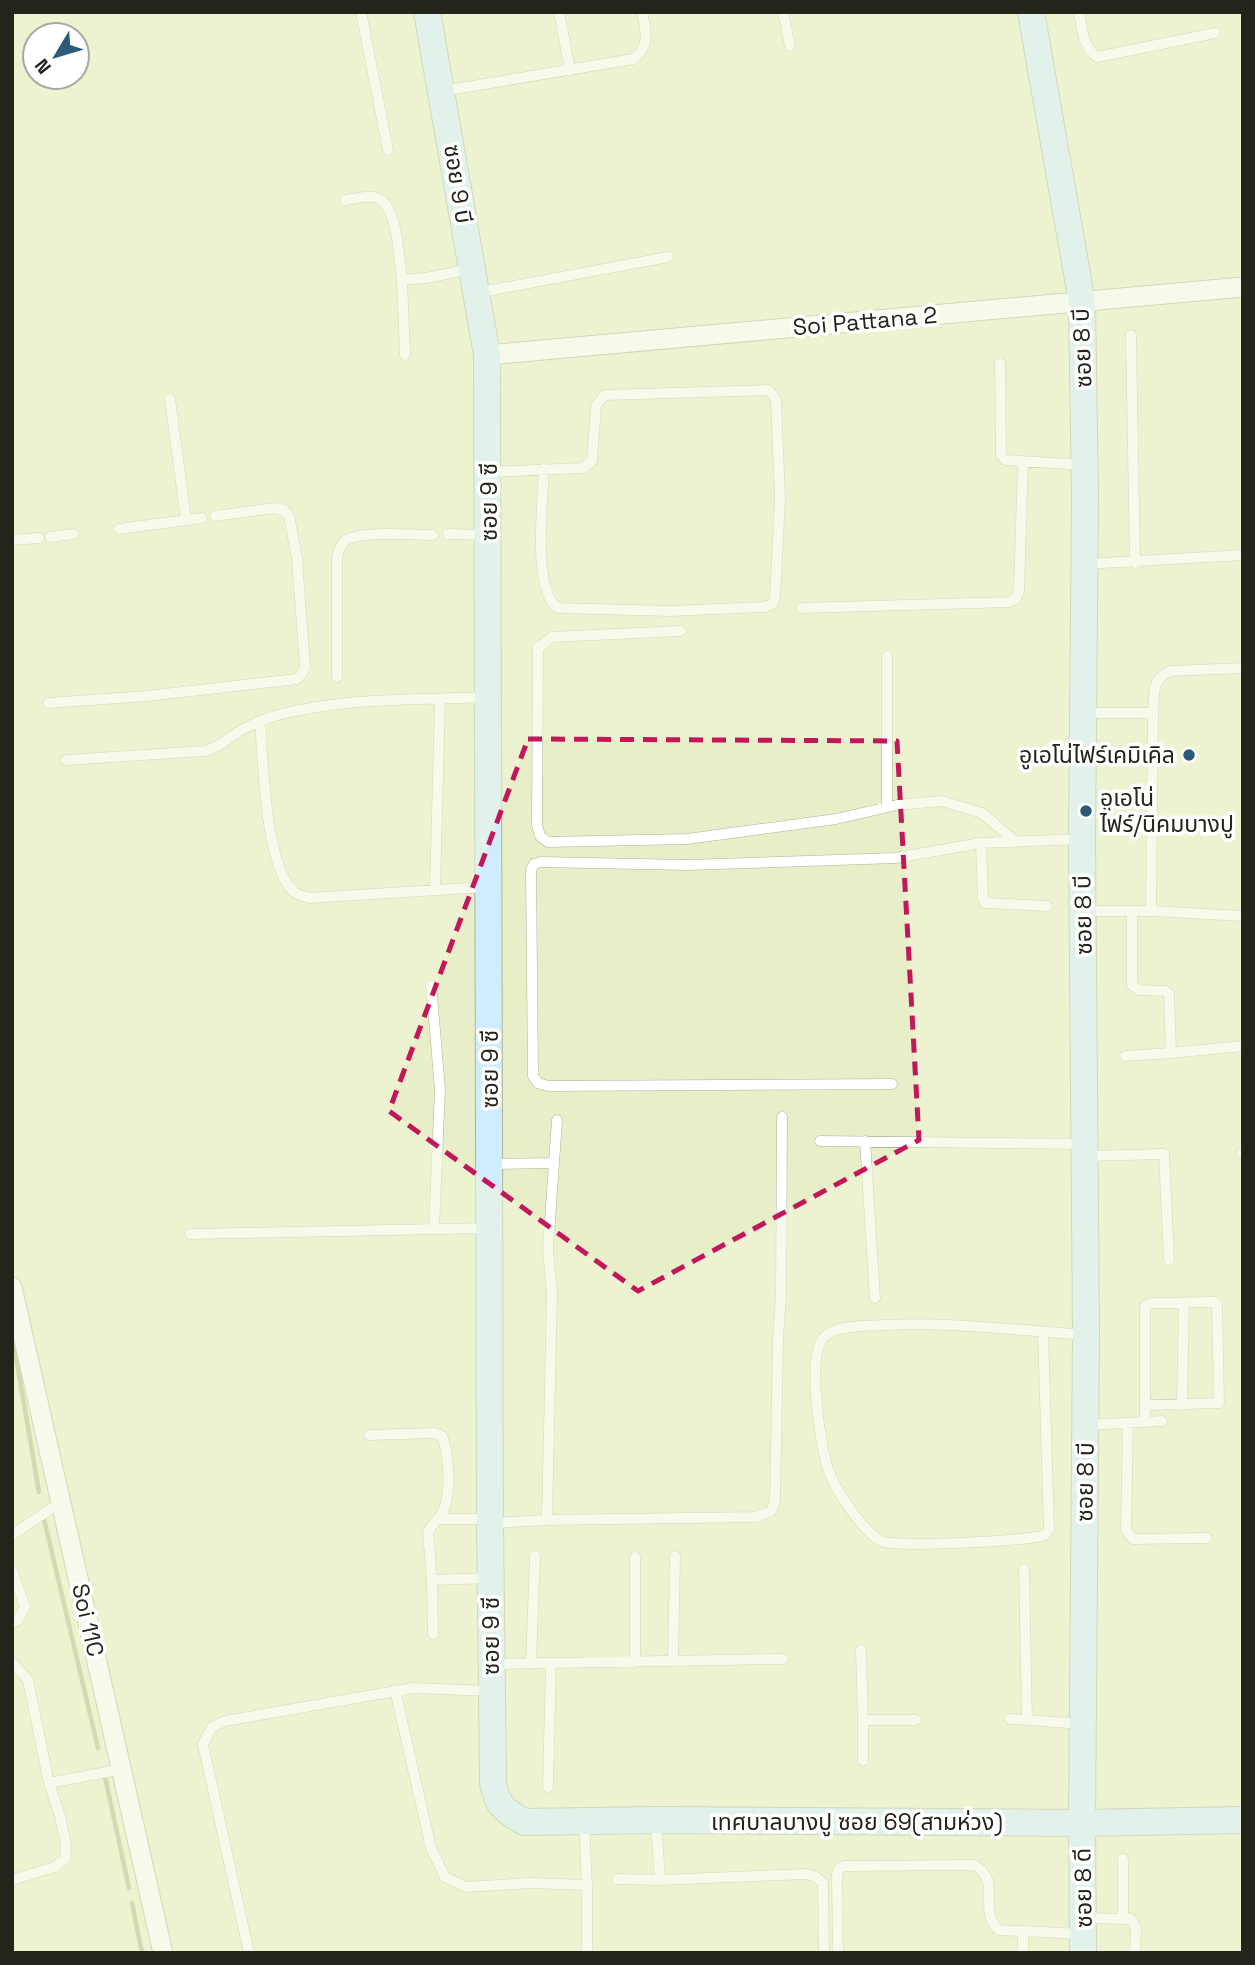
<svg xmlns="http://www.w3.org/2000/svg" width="1255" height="1965" viewBox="0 0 1255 1965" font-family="'Space Grotesk','Noto Sans Thai',sans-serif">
<rect width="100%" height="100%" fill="#f1f6d8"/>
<path fill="#e8efc8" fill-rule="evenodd" d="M 12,12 L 1243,12 L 1243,1953 L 12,1953 ZM 35,35 L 77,35 L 77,77 L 35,77 Z"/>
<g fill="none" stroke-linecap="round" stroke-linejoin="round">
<path stroke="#afb881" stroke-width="4.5" d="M 12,1333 L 39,1492
M 44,1519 L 98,1748
M 105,1777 L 129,1888
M 132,1903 L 142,1953"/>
<defs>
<path id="lane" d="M 361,12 L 388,150
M 559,12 L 570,70
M 783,12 L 790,46
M 1079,12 C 1082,29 1083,47 1097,57 L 1215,33
M 443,91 L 633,59 C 651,45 646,33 642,12
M 345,200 C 354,199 364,196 373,197 C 398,199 399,259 402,280 L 426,278 L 471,269
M 402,280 L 405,355
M 476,293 L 668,257
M 1131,335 L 1135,563
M 1000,363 L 1001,455 L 1005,460 L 1084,465
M 170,399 L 186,520
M 489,472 L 583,468 L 592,461 L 596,405 L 605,395 L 769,390 L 776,400 L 780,498 L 775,598 L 772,604 L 765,607 L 670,611 L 558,608 C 532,592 543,499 544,469
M 119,529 L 202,518
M 448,534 L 485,535
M 50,537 L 73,534
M 12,540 L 39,538
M 1085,564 L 1243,555
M 802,608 L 1010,602 L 1016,598 L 1019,591 L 1023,462
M 681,631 L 552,637 L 538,648 L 537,825 L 540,836 L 548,842 L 687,839 L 836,819 L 897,805 L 941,801 L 982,813 L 1016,842
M 887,656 L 887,807
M 337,677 L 337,558 C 339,550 340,543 348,539 C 364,531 413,535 433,535
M 48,703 L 147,696 L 297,679 L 301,675 L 305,667 L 297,558 L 289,516 L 284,510 L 275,508 L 215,516
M 1085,713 L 1153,713 L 1151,911 L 1243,916
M 1153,713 C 1155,693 1150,681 1170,671 L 1243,668
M 260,721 C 263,760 265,866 294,892 C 297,895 304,896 309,898 L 486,887
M 66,760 L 205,751 C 218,747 227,740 238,732 C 250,725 264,719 278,715 C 345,697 418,700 488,697
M 981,843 L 983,898 L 985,903 L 1047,906
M 435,890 L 440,699
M 1085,911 L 1151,911
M 431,985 L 440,1089 L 434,1228
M 1171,1053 L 1243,1046
M 1125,1056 L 1171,1053 L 1169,994 L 1166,991 L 1139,990 L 1132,985 L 1132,911
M 892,1084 L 548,1086 L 538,1083 L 533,1076 L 531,870 L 534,864 L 541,862 L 687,865 L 895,858 L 981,843 L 1081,839
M 820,1141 L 1084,1144
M 865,1141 L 875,1298
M 1242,1153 L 1243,1153
M 1085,1156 L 1164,1154 L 1169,1260
M 491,1164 L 554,1163
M 190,1234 L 489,1228
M 1043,1332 L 1049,1530 L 1045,1535 C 1028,1541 895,1548 881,1541 C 862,1531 835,1489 828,1469 C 820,1445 807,1357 823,1338 C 826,1335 832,1331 836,1330 C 851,1325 869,1326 884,1325 C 951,1322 1018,1330 1085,1335
M 1182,1405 L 1184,1303
M 1145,1422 L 1145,1306 L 1150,1303 L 1214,1302 L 1217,1304 L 1219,1403 L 1145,1405
M 1128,1423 L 1126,1530 L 1133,1539 L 1207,1538
M 1086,1425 L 1162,1421
M 369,1435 L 435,1433 L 442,1436 C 449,1452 451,1493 444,1509 C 441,1517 433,1523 428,1532 L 432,1580
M 438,1519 L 490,1519
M 547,1520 L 756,1517 L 771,1511 L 775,1502 L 778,1339 L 781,1296 L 782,1117
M 491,1523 L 547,1520 L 552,1293 L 548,1249 L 557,1120
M 12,1535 L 61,1502
M 1024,1569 L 1027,1720 L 1082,1724
M 12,1570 L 25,1607 L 18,1620 L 12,1623
M 433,1634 L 432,1580 L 491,1578
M 861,1650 L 863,1720
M 673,1661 L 675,1556
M 12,1662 L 28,1680 L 49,1783 L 60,1816 L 66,1845 L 65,1859 L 55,1867 L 12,1880
M 635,1662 L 635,1557
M 493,1664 L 783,1659
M 531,1664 L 535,1556
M 395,1690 L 431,1848 L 445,1877 L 466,1887 L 530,1883 L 587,1885 L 587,1953
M 1010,1719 L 1027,1720
M 863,1761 L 863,1720 L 916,1720
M 49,1783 L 123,1769
M 548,1787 L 551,1663
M 656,1821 L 660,1880 L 807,1874 L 816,1877 L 823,1883 L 824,1953
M 584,1823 L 587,1885
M 1123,1859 L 1123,1917
M 617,1879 L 660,1880
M 1083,1918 L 1131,1919 L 1136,1928 L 1135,1953
M 1023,1932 L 1023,1953
M 249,1953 L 203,1744 L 212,1727 L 225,1721 L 413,1688 L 491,1691
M 838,1953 L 837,1875 L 839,1869 L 844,1866 L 974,1865 C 1003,1880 977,1913 999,1930 L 1082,1934"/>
<path id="street" d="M 487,355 L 1243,287
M 12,1287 L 163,1953"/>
<path id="secondary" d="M 427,12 L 487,355 L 490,1523 L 493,1783 C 498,1807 503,1809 524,1822 L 656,1820 L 1082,1823 L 1243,1820
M 1031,12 L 1082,302 L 1085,497 L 1082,839 L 1086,1335 L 1082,1823 L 1083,1953"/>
</defs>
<use href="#lane" stroke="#aeb396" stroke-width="11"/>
<use href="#street" stroke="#aeb396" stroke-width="21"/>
<use href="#secondary" stroke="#aeb396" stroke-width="28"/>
<use href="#lane" stroke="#fff" stroke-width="10"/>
<use href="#street" stroke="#fff" stroke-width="19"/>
<use href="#secondary" stroke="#d0ecfe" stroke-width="26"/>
</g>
<path d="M0 0H1255V1965H0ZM 528,739 L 897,741 L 919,1140 L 638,1291 L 389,1111 Z" fill="#f1f6d8" fill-opacity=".55" fill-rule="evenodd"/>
<path fill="none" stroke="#c2185b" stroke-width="5" stroke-dasharray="14 9" stroke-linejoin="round" d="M 528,739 L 897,741 L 919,1140 L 638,1291 L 389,1111 Z"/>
<g fill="#2c5b7a" stroke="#fff" stroke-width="2.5">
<circle cx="1189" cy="755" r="7"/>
<circle cx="1086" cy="811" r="7"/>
</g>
<g text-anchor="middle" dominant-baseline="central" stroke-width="7" stroke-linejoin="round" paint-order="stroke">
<g font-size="23" fill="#23251a" stroke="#fff">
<text transform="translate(458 184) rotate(81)">ซอย 9 บี</text>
<text transform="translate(865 321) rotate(-5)">Soi Pattana 2</text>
<text transform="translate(1082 348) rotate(-92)">ซอย 8 บี</text>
<text transform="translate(489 502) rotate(-90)">ซอย 9 ซี</text>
<text transform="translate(1083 915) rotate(-91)">ซอย 8 บี</text>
<text transform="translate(490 1069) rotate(-90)">ซอย 9 ซี</text>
<text transform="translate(1085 1482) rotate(-89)">ซอย 8 บี</text>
<text transform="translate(88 1620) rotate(77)">Soi 11C</text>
<text transform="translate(491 1636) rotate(-90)">ซอย 9 ซี</text>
<text x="857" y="1822">เทศบาลบางปู ซอย 69(สามห่วง)</text>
<text transform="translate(1083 1888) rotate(-91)">ซอย 8 ดี</text>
</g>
<g font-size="23" fill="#23251a" stroke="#fff" text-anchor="end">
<text x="1175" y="755">อูเอโน่ไฟร์เคมิเคิล</text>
<text x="1100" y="798" text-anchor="start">อูเอโน่<tspan x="1100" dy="26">ไฟร์/นิคมบางปู</tspan></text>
</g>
</g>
<rect width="1255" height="1965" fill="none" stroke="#23251a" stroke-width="28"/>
<g transform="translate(56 56) rotate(232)"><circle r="33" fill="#ffffff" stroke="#a7a8a3" stroke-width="2"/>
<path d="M0-5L12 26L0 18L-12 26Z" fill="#2c5b7a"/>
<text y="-10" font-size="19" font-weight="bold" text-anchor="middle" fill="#23251a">N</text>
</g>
</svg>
